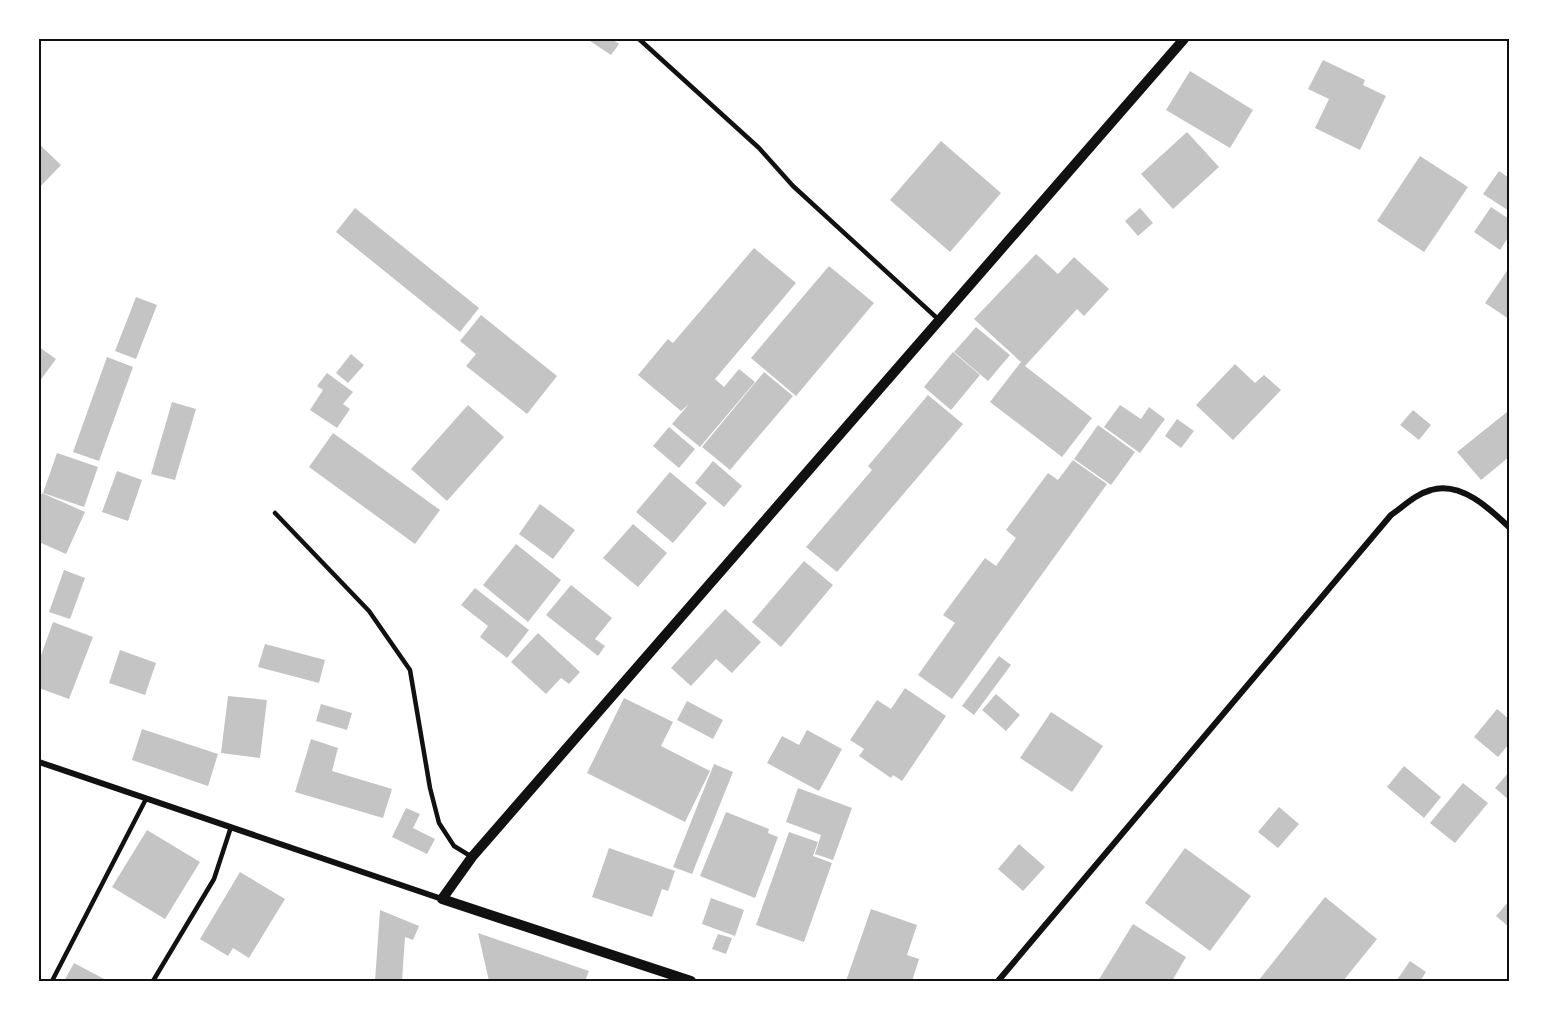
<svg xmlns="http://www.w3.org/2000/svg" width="1548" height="1020" viewBox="0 0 1548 1020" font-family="'Work Sans',sans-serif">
<rect width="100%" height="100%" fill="#fff"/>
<path fill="#c4c4c4" d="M 587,39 L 612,39 L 619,44 L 611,55 Z
M 1323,60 L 1365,80 L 1363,85 L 1386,96 L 1360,150 L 1315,128 L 1329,99 L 1308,89 Z
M 1190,71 L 1253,110 L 1230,148 L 1166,110 Z
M 1187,132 L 1219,167 L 1173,209 L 1141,174 Z
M 941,141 L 1001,193 L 950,252 L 890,200 Z
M 39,144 L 61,165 L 39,188 Z
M 1420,156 L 1468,187 L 1424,252 L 1377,221 Z
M 1499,171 L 1509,178 L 1509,211 L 1483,194 Z
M 1491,207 L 1509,219 L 1509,236 L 1500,250 L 1474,232 Z
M 355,208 L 479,308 L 460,332 L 336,232 Z
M 1140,208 L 1153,223 L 1138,236 L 1125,221 Z
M 754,248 L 796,283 L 715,379 L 724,387 L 739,369 L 755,382 L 700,447 L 672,424 L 689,404 L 681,411 L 638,375 L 668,339 L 673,343 Z
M 1036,254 L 1058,274 L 1074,257 L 1109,289 L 1084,316 L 1077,309 L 1025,366 L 1092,418 L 1062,457 L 990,402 L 1021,362 L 974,319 Z
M 829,266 L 874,303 L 796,396 L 751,358 Z
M 1509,268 L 1509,319 L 1485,303 Z
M 136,297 L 157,305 L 136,359 L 115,351 Z
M 481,315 L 557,376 L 527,414 L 466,366 L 476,354 L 460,341 Z
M 976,327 L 1010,355 L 988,381 L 954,352 Z
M 39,347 L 56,359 L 39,382 Z
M 953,352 L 980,375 L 951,410 L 924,387 Z
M 351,354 L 364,365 L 348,383 L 336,373 Z
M 107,357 L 133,367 L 99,461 L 73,452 Z
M 1235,364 L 1255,383 L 1264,375 L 1281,390 L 1233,440 L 1196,405 Z
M 764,372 L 793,396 L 730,470 L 702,447 Z
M 327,373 L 353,392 L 343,404 L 350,409 L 337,428 L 310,410 L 323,390 L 317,386 Z
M 928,395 L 963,424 L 837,572 L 806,547 L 872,470 L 868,466 Z
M 172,402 L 196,409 L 175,480 L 151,474 Z
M 468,405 L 504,437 L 447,501 L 411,469 Z
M 1120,405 L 1141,419 L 1149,407 L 1165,419 L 1140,453 L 1104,427 Z
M 1413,410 L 1431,425 L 1419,440 L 1400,425 Z
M 1507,412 L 1509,414 L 1509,457 L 1481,480 L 1457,452 Z
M 1177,419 L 1194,431 L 1181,448 L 1165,436 Z
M 1098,425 L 1135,452 L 1111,485 L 1074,459 Z
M 669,427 L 695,449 L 679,468 L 653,446 Z
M 333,433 L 440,510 L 415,544 L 309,467 Z
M 57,453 L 98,467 L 84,507 L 43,493 Z
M 1073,460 L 1107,484 L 952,699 L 918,675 L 955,623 L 943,615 L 985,558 L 996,566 L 1016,538 L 1006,530 L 1048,473 L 1058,480 Z
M 713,461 L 742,486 L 724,507 L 695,483 Z
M 117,471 L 142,480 L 128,521 L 102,512 Z
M 670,472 L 707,503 L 673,543 L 636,512 Z
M 42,493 L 85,512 L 66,554 L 39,542 L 39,499 Z
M 540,504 L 575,530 L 553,559 L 519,534 Z
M 633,524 L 667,553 L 638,587 L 603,558 Z
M 516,544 L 561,580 L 528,622 L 483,585 Z
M 804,561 L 833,585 L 781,647 L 752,622 Z
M 64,570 L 85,578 L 70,619 L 49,612 Z
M 571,585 L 612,618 L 595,639 L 605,646 L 598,656 L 546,615 Z
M 475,588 L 529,630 L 507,658 L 480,637 L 488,626 L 461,605 Z
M 725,609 L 761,642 L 732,673 L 716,659 L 691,686 L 671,668 Z
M 53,622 L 93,637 L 69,699 L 39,688 L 39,661 Z
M 538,633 L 580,672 L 569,684 L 561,678 L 546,694 L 511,662 Z
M 265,644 L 325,660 L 319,683 L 258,667 Z
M 120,650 L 156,663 L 145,695 L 109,683 Z
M 999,656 L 1011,665 L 974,715 L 962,706 Z
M 905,688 L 946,716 L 902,781 L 893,775 L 891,778 L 859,756 L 864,749 L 850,740 L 877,700 L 891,709 Z
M 996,694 L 1020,715 L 1006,731 L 982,710 Z
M 228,696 L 267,700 L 260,758 L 221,753 Z
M 624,698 L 673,722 L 661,746 L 710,771 L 685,822 L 587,773 Z
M 687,701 L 723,720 L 713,739 L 677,720 Z
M 321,704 L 352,713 L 347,730 L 316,721 Z
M 1497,709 L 1509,719 L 1509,744 L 1498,757 L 1474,737 Z
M 1051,712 L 1103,746 L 1072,792 L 1020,758 Z
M 142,729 L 218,754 L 208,786 L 132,760 Z
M 807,730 L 842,749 L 819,791 L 767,763 L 782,736 L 799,745 Z
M 311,739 L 338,748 L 332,771 L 392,789 L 383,818 L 295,792 Z
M 714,764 L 733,772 L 692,874 L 673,867 Z
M 1404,766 L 1441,797 L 1424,818 L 1387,787 Z
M 1509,772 L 1509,800 L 1495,788 Z
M 1463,783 L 1488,803 L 1455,843 L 1430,823 Z
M 798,788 L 852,808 L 833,860 L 815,854 L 821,835 L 786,822 Z
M 1279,807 L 1299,824 L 1278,848 L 1258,832 Z
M 406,808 L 420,814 L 413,828 L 435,839 L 427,854 L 392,837 Z
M 726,812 L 769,829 L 768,833 L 778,837 L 755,898 L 700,876 Z
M 147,830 L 200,862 L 165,919 L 112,887 Z
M 789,832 L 818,842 L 813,856 L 832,863 L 804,942 L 756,925 Z
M 1019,844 L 1045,867 L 1023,891 L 998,869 Z
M 609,848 L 675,871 L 668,891 L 662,889 L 652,917 L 592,897 Z
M 1185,848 L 1251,896 L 1210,951 L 1145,903 Z
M 240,872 L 285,899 L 249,958 L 233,948 L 228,956 L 200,939 Z
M 1325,897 L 1377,939 L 1343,981 L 1258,981 Z
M 711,898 L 744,910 L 735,936 L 702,924 Z
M 1509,901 L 1509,927 L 1496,916 Z
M 871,909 L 917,925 L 907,955 L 919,959 L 912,981 L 846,981 Z
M 380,910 L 419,926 L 413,940 L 405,937 L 402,981 L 375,981 Z
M 1133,924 L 1186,957 L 1172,981 L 1098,981 Z
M 478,933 L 589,971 L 585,981 L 489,981 Z
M 718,934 L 732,938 L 726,954 L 712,949 Z
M 1410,961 L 1426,972 L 1420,981 L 1398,981 L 1397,980 Z
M 74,963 L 108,981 L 64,981 Z"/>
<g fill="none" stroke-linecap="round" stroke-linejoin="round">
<path stroke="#111" stroke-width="4.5" d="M 639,39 L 759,148 L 793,186 L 938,319
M 275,513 L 369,611 L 410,670 L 430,788 L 439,823 L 454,846 L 472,857
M 52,981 L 146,799
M 153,981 L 214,879 L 231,827"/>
<path stroke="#111" stroke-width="6" d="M 39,762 L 442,899
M 998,981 L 1391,515 C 1404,506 1416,494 1431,490 C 1461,481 1490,509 1509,527"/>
<path stroke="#111" stroke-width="10" d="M 691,981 L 442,899 L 472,857 L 1184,39"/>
</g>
<rect width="1548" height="1020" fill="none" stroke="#ffffff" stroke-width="81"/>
<rect x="40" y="40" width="1468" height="940" fill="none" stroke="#111" stroke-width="2"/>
</svg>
